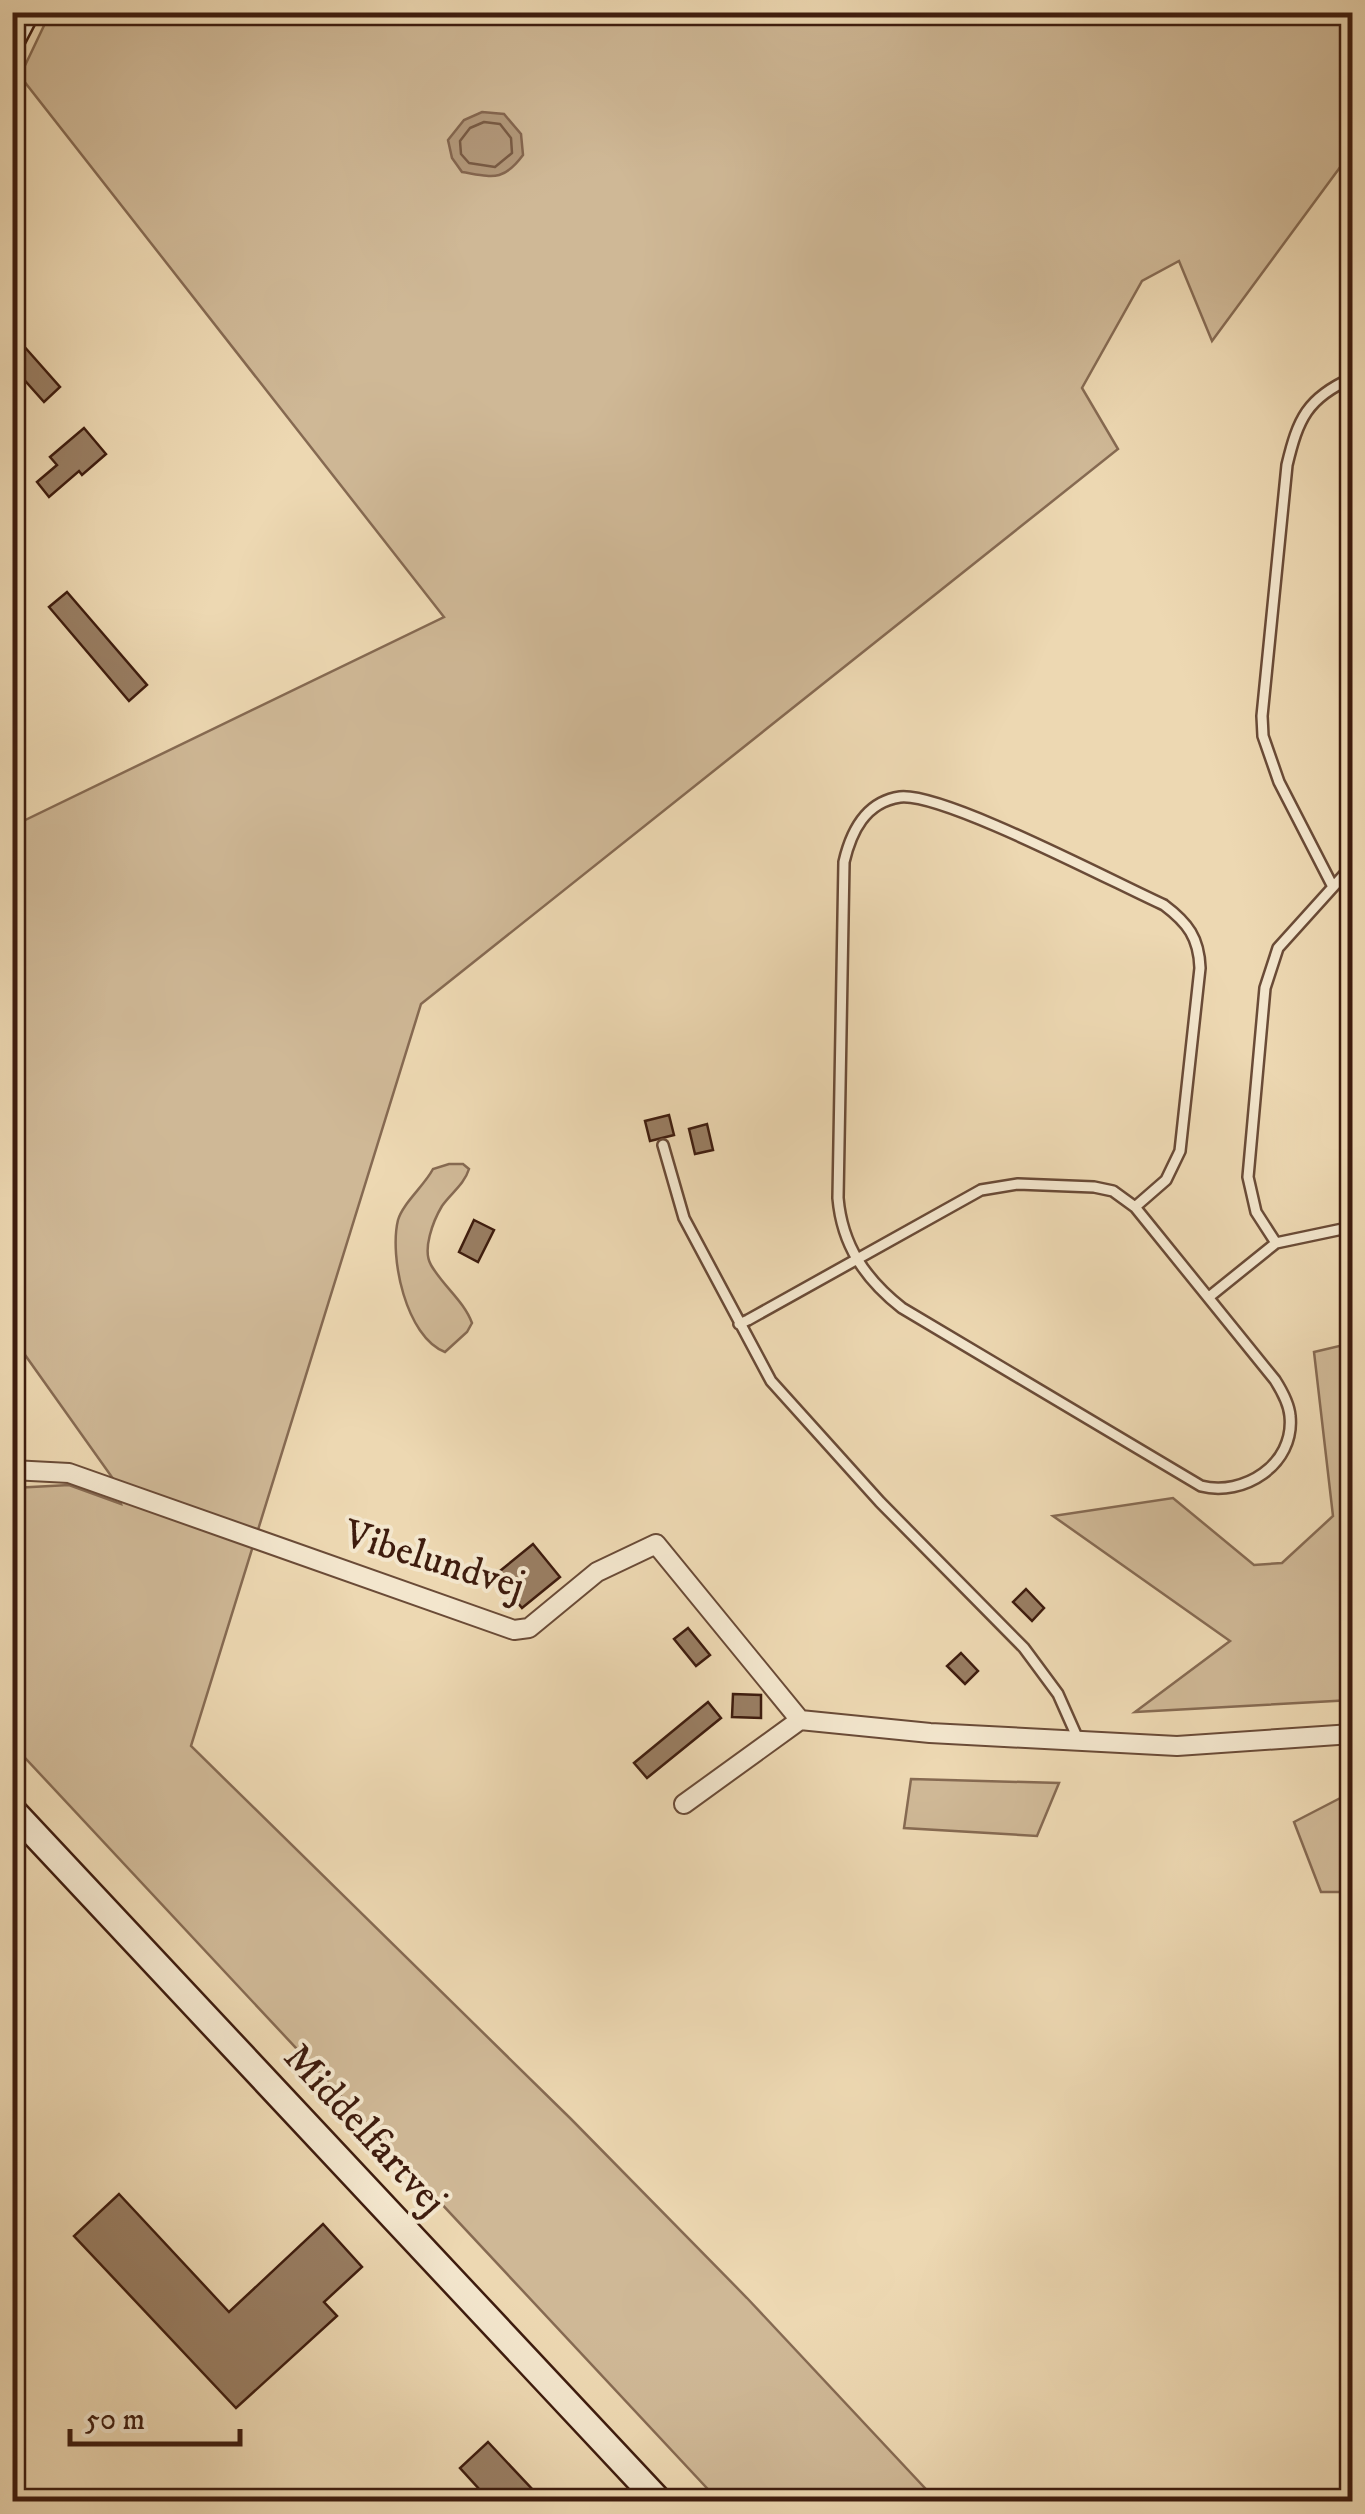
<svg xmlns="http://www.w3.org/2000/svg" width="1365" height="2514" viewBox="0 0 1365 2514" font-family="'IM FELL DW Pica',serif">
<rect width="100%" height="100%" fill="#edd8b2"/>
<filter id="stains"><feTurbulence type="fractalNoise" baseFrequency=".002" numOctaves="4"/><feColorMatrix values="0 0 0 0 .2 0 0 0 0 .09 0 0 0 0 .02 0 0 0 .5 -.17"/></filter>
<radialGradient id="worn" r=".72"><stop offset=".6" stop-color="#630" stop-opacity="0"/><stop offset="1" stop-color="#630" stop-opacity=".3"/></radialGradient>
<path fill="#cfb896" stroke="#866a52" stroke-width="2.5" d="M 50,13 L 1352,13 L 1352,151 L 1212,341 L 1179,261 L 1142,281 L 1082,388 L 1118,449 L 421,1004 L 191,1746 L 571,2119 L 747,2298 L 937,2501 L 719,2501 L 13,1745 L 13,1488 L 69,1485 L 121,1504 L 114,1480 L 13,1338 L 13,826 L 444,617 L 20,76 Z
M 449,1164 L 463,1164 L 469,1169 C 464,1185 451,1193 442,1206 C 433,1221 422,1250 431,1265 C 443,1286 464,1301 472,1323 L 467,1332 L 445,1352 C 406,1337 389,1257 398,1220 C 403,1203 424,1186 433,1169 Z
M 1352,1343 L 1352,1700 L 1135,1712 L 1230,1641 L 1053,1516 L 1173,1498 L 1254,1565 L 1282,1563 L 1333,1516 L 1314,1352 Z
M 911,1779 L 1059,1783 L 1037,1836 L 904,1828 Z
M 1352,1792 L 1352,1892 L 1321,1892 L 1294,1822 Z"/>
<path fill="#b2987a" stroke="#84664f" stroke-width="2.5" d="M 482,112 L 504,114 L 521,134 L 523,155 C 503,182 493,177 462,172 L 452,158 L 448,140 L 464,120 Z"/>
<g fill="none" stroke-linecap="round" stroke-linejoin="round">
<path stroke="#785a44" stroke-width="2.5" d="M 484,122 L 500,124 L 511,138 L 512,153 L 495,167 L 469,163 L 461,154 L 460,141 L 470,128 Z"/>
</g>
<path fill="#997e63" stroke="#3e1c0e" stroke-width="2.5" d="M 22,344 L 60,387 L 44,402 L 12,366 L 12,352 Z
M 84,428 L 106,454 L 82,475 L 79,471 L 49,497 L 37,482 L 57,465 L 50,457 Z
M 67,592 L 147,685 L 129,701 L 49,607 Z
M 669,1115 L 674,1135 L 650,1141 L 645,1121 Z
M 707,1124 L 713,1150 L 695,1154 L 689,1129 Z
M 474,1220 L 494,1230 L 478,1262 L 459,1252 Z
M 533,1544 L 560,1577 L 522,1608 L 495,1575 Z
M 1026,1589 L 1044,1608 L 1032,1621 L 1013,1602 Z
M 688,1628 L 710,1655 L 696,1666 L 674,1639 Z
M 961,1653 L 978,1671 L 965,1684 L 947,1666 Z
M 733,1694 L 761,1695 L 761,1718 L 732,1717 Z
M 708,1702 L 721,1718 L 647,1778 L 634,1763 Z
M 119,2194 L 229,2312 L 323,2224 L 362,2267 L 324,2302 L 337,2316 L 236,2408 L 74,2236 Z
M 488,2442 L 533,2490 L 520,2502 L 491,2502 L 460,2468 Z"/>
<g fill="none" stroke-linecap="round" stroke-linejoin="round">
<defs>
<path id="lane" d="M 1333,887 L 1279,782 L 1263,736 L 1262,716 L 1287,465 C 1298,419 1307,398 1352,378
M 663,1145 L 684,1218 L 771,1381 L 880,1502 L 1024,1648 L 1058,1694 L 1078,1739
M 1276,1243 L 1256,1212 L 1248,1177 L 1265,988 L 1278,948 L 1352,866
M 1209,1297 L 1276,1243 L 1352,1227
M 739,1324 L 748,1320 L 981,1190 L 1018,1184 L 1094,1187 L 1113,1191 L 1135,1207 L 1275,1380 C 1282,1391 1289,1403 1290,1416 C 1295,1465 1243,1497 1201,1486 L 902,1308 C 865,1279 842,1245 838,1198 L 844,862 C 851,832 865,802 900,797 C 943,792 1115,883 1164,905 C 1188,923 1199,938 1200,968 L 1180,1151 L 1166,1180 L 1135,1207"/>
<path id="street" d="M 12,1470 L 69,1473 L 514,1630 L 529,1628 L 597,1572 L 656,1544 L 800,1720
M 684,1804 L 800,1720 L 930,1733 L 1177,1746 L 1352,1734"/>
<path id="secondary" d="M 12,39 L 26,12
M 12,1810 L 660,2502"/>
</defs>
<use href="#lane" stroke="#6a4b37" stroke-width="14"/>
<use href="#street" stroke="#6a4b37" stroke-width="22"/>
<use href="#secondary" stroke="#3e1c0e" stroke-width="30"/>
<use href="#lane" stroke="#f3e6cd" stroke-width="9"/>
<use href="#street" stroke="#f3e6cd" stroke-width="18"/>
<use href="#secondary" stroke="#f3e6cd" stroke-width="25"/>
</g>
<g text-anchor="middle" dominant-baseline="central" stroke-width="8" stroke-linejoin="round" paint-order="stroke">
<g font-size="40" fill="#3e1c0e" stroke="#f3e6cd">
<text transform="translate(434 1561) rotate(17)">Vibelundvej</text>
<text transform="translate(364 2130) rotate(47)">Middelfartvej</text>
</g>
</g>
<rect width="1365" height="2514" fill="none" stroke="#edd8b2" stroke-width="50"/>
<rect x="15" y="15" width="1335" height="2484" fill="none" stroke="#3e1c0e" stroke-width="5"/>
<rect x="25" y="25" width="1315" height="2464" fill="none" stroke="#3e1c0e" stroke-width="2.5"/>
<path d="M70 2429v15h170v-15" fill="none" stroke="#3e1c0e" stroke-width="5"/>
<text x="85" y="2429" font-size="30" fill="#3e1c0e" stroke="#f3e6cd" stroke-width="8" paint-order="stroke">50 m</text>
<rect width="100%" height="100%" filter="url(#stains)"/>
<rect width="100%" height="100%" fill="url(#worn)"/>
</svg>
